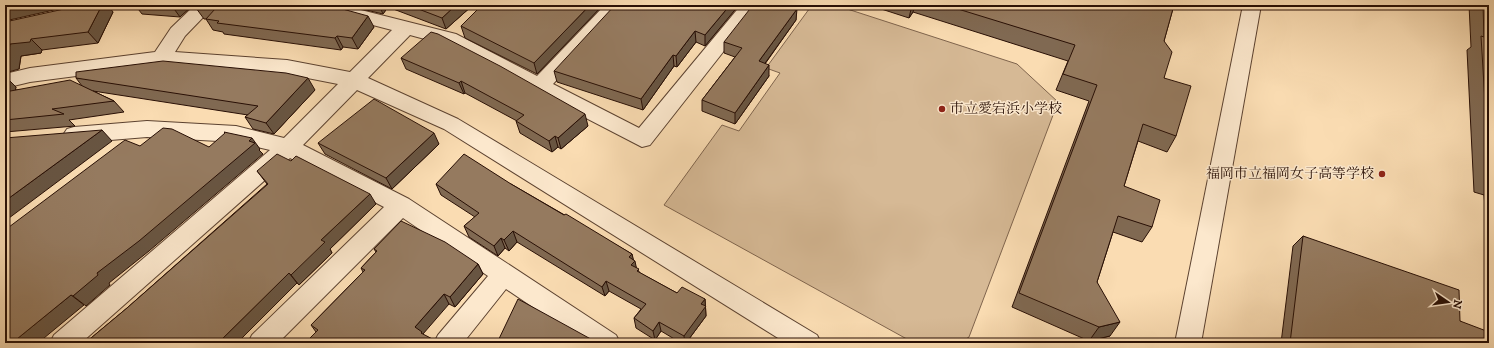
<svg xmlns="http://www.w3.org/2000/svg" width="1494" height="348" viewBox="0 0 1494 348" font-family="'IM FELL DW Pica','Noto Serif JP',serif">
<rect width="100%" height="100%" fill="#fadcb2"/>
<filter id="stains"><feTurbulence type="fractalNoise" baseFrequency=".005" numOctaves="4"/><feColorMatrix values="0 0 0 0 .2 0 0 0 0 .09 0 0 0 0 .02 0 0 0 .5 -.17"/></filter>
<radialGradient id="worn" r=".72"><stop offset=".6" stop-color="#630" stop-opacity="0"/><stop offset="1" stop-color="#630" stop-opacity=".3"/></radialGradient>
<path fill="#d6b995" stroke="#7f644d" d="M 812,5 L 835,5 L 1017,64 L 1058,102 L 969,337 L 960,343 L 914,343 L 664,205 L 722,125 L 739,131 L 780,73 L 766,68 Z"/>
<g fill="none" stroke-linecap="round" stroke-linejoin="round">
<defs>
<path id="minor" d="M 195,5 L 215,5 L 185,36 L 175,52 L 287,60 L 350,72 L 392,30 L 338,16 L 336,12 L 338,8 L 345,6 L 456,34 L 537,76 L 605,5 L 625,5 L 553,84 L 639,128 L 741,5 L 760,5 L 650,145 L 642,147 L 443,44 L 410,35 L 368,78 L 458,119 L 817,335 L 821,343 L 786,343 L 444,129 L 357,90 L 303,145 L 409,199 L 616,335 L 620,343 L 586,343 L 506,289 L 463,343 L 434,343 L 438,335 L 488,276 L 403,218 L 278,343 L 248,343 L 252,335 L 384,207 L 290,158 L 81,343 L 50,343 L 54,335 L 270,150 L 236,142 L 147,137 L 74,143 L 67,141 L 63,135 L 67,129 L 74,127 L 147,121 L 236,126 L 284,138 L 338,84 L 287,74 L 161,65 L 30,82 L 5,88 L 5,74 L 30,68 L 155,52 L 171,28 Z"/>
<path id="tertiary" d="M 1243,5 L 1261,5 L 1201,343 L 1175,343 Z"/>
</defs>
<use href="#minor" stroke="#5c4230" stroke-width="2"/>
<use href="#tertiary" stroke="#5c4230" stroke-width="2"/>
<use href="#minor" fill="#fce8cd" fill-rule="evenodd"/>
<use href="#tertiary" fill="#fce8cd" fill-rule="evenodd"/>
</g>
<path fill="#806952" stroke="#280f05" d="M 135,5 L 193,5 L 180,17 L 142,14 Z
M 199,5 L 374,27 L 358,49 L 343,47 L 341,50 L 224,34 L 223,32 L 213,30 L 206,19 L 204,19 L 196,8 Z
M 360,5 L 473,5 L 446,29 L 388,7 L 383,14 L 362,9 Z
M 603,5 L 537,74 L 465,38 L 461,26 Z
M 739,5 L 705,46 L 696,42 L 677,67 L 674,66 L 643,110 L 557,82 L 554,71 Z
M 869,5 L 1116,5 L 1124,7 L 1124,5 L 1174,5 L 1164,41 L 1164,78 L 1176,136 L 1167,152 L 1138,141 L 1124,186 L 1152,227 L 1142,242 L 1113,232 L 1097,282 L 1110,336 L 1089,341 L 1012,307 L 1089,101 L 1056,90 L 1068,61 L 913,12 L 909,18 Z
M 1469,5 L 1489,5 L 1489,208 L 1485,207 L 1484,195 L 1474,192 L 1467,50 L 1471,47 Z
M 796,8 L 796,20 L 765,64 L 769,76 L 735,124 L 702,111 L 702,100 L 735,57 L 724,53 L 724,42 Z
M 113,12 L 98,43 L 42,50 L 41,53 L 21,56 L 19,69 L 5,22 Z
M 401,58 L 588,126 L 561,149 L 558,147 L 552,152 L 520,133 L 516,121 L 517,121 L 465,93 L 464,94 L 406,69 Z
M 5,76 L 16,87 L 15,90 L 82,86 L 76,78 L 315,90 L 274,134 L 253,129 L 245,117 L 248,115 L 93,91 L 114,101 L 124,112 L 69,120 L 75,126 L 5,132 Z
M 318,143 L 439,144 L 392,189 L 325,154 Z
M 257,171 L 376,204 L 330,249 L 332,253 L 299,285 L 297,283 L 237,343 L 85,343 L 127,308 L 267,184 Z
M 436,184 L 511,184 L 632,254 L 633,260 L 636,267 L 640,273 L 677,293 L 705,299 L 706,316 L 686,343 L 681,343 L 661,331 L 655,340 L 636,328 L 634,318 L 641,309 L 609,291 L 605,296 L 517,242 L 509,251 L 505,248 L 498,256 L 469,237 L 464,226 L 475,217 L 441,195 Z
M 1303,236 L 1460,321 L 1489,343 L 1281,343 L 1293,246 Z
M 374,249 L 478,264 L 483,274 L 455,307 L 449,304 L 316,332 L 311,325 L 363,272 L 361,268 L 376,252 Z"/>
<path fill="#685542" stroke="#280f05" d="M 14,5 L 76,5 L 5,21 L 5,7 Z
M 102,5 L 108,5 L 113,12 L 98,43 L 88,32 Z
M 174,5 L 193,5 L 180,17 L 172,6 Z
M 379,5 L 387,5 L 388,7 L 383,14 Z
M 456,5 L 473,5 L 446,29 L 442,18 Z
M 590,5 L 603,5 L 537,74 L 534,63 Z
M 730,5 L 739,5 L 705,46 L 705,35 Z
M 791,5 L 798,5 L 790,16 Z
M 912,5 L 915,5 L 913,12 L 909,18 Z
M 797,9 L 796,20 L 758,73 L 759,61 Z
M 368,16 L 374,27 L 358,49 L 352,38 Z
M 695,31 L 696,42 L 677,67 L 676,56 Z
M 337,36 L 343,47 L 341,50 L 335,38 Z
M 31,39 L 42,50 L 41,53 L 21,56 L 19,69 L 5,73 L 5,58 L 10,44 Z
M 673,55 L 674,66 L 643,110 L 641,99 Z
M 769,65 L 769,76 L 735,124 L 735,113 Z
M 5,76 L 16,87 L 13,104 L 5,96 Z
M 308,78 L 315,90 L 274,134 L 266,123 Z
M 461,81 L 465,93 L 464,94 L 459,83 Z
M 585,114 L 588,126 L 561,149 L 558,138 Z
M 102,130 L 112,141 L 5,221 L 5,201 Z
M 434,133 L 439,144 L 392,189 L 386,178 Z
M 555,136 L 558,147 L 552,152 L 549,141 Z
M 252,138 L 260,149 L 259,150 L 263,154 L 149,251 L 109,283 L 110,285 L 86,306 L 73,296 L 97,273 Z
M 370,194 L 376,204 L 330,249 L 332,253 L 299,285 L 291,275 L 321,240 Z
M 513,231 L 517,242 L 509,251 L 504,240 Z
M 501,238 L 505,248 L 498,256 L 494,246 Z
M 632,254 L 634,262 L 635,261 L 637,271 L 633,275 L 629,257 Z
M 478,264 L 483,274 L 455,307 L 450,297 Z
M 289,273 L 297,283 L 237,343 L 218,343 Z
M 606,281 L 609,291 L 605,296 L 602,287 Z
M 444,294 L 449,304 L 423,334 L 428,341 L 415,327 Z
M 71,295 L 84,305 L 38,343 L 12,343 Z
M 705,299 L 706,316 L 686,343 L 685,343 L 684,336 L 701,304 Z
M 659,322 L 661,331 L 655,340 L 653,331 Z
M 1120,322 L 1110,336 L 1089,341 L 1099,327 Z"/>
<path fill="#957a5f" stroke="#280f05" d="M 5,5 L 14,5 L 5,7 Z
M 82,5 L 102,5 L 88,32 L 31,39 L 30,42 L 10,44 L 8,58 L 5,58 L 5,22 Z
M 157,5 L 174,5 L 172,6 Z
M 199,5 L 317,5 L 339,8 L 368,16 L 352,38 L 337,36 L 335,38 L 217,23 L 219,21 L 206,19 L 215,9 L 196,8 Z
M 408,5 L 456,5 L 442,18 Z
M 482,5 L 590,5 L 534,63 L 461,26 Z
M 615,5 L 730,5 L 705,35 L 695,31 L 676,56 L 673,55 L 641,99 L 554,71 Z
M 753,5 L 791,5 L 797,9 L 759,61 L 769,65 L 735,113 L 702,100 L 742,48 L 724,42 Z
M 945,5 L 1116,5 L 1125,8 L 1126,5 L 1174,5 L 1164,41 L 1172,52 L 1164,78 L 1191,86 L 1176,136 L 1143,124 L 1124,186 L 1160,200 L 1152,227 L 1118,216 L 1097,282 L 1120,322 L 1099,327 L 1019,293 L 1097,85 L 1063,74 L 1075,45 Z
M 1483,5 L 1489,5 L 1489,169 L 1481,36 L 1484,37 Z
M 431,32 L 438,34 L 500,66 L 585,114 L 558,138 L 555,136 L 549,141 L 516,121 L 524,115 L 461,81 L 459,83 L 401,58 Z
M 163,61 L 286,73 L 308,78 L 266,123 L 245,117 L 258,106 L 76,78 L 76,72 Z
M 70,80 L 114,101 L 52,109 L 64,114 L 5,120 L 5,92 Z
M 374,99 L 434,133 L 386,178 L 318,143 Z
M 163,128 L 172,129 L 209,147 L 225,133 L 224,132 L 252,138 L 249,141 L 255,143 L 139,241 L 97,273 L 98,275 L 73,296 L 71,295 L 12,343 L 5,343 L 5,230 L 125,140 L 140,146 Z
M 102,130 L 5,201 L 5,138 Z
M 277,154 L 291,161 L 296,156 L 370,194 L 321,240 L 325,242 L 291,275 L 289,273 L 218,343 L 85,343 L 127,308 L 268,184 L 257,171 Z
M 464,154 L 511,184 L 564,215 L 566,214 L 632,254 L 629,257 L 635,261 L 631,265 L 639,269 L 637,271 L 677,293 L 682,287 L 705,299 L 701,304 L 706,306 L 684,336 L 659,322 L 653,331 L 634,318 L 646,304 L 606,281 L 602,287 L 513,231 L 504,240 L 501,238 L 494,246 L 464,226 L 479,213 L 436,184 Z
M 401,221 L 445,242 L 478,264 L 450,297 L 444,294 L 415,327 L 422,332 L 421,333 L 440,343 L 305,343 L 318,330 L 311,325 L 365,270 L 361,268 L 377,251 L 374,249 Z
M 1303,236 L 1459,290 L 1460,321 L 1489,332 L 1489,343 L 1290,343 Z
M 518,299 L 598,343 L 497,343 Z"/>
<g fill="#8f2418" stroke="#fce8cd" stroke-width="1.5">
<circle cx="942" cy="109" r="4"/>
<circle cx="1382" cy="174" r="4"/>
</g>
<g text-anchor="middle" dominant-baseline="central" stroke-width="3" stroke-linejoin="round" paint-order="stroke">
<g font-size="14" fill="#280f05" stroke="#fce8cd" text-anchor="start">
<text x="950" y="109">市立愛宕浜小学校</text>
<text x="1374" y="174" text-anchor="end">福岡市立福岡女子高等学校</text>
</g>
</g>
<rect width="1494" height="348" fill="none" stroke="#fadcb2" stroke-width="20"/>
<rect x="6" y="6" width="1482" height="336" fill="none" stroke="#280f05" stroke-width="2"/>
<rect x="10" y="10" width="1474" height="328" fill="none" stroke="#280f05"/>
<g transform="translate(1448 302) rotate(103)" stroke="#fce8cd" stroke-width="3" paint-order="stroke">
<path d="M0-3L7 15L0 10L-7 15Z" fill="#280f05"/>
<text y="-6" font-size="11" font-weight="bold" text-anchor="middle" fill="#280f05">N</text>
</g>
<rect width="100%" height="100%" filter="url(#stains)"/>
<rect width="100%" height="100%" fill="url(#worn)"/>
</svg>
